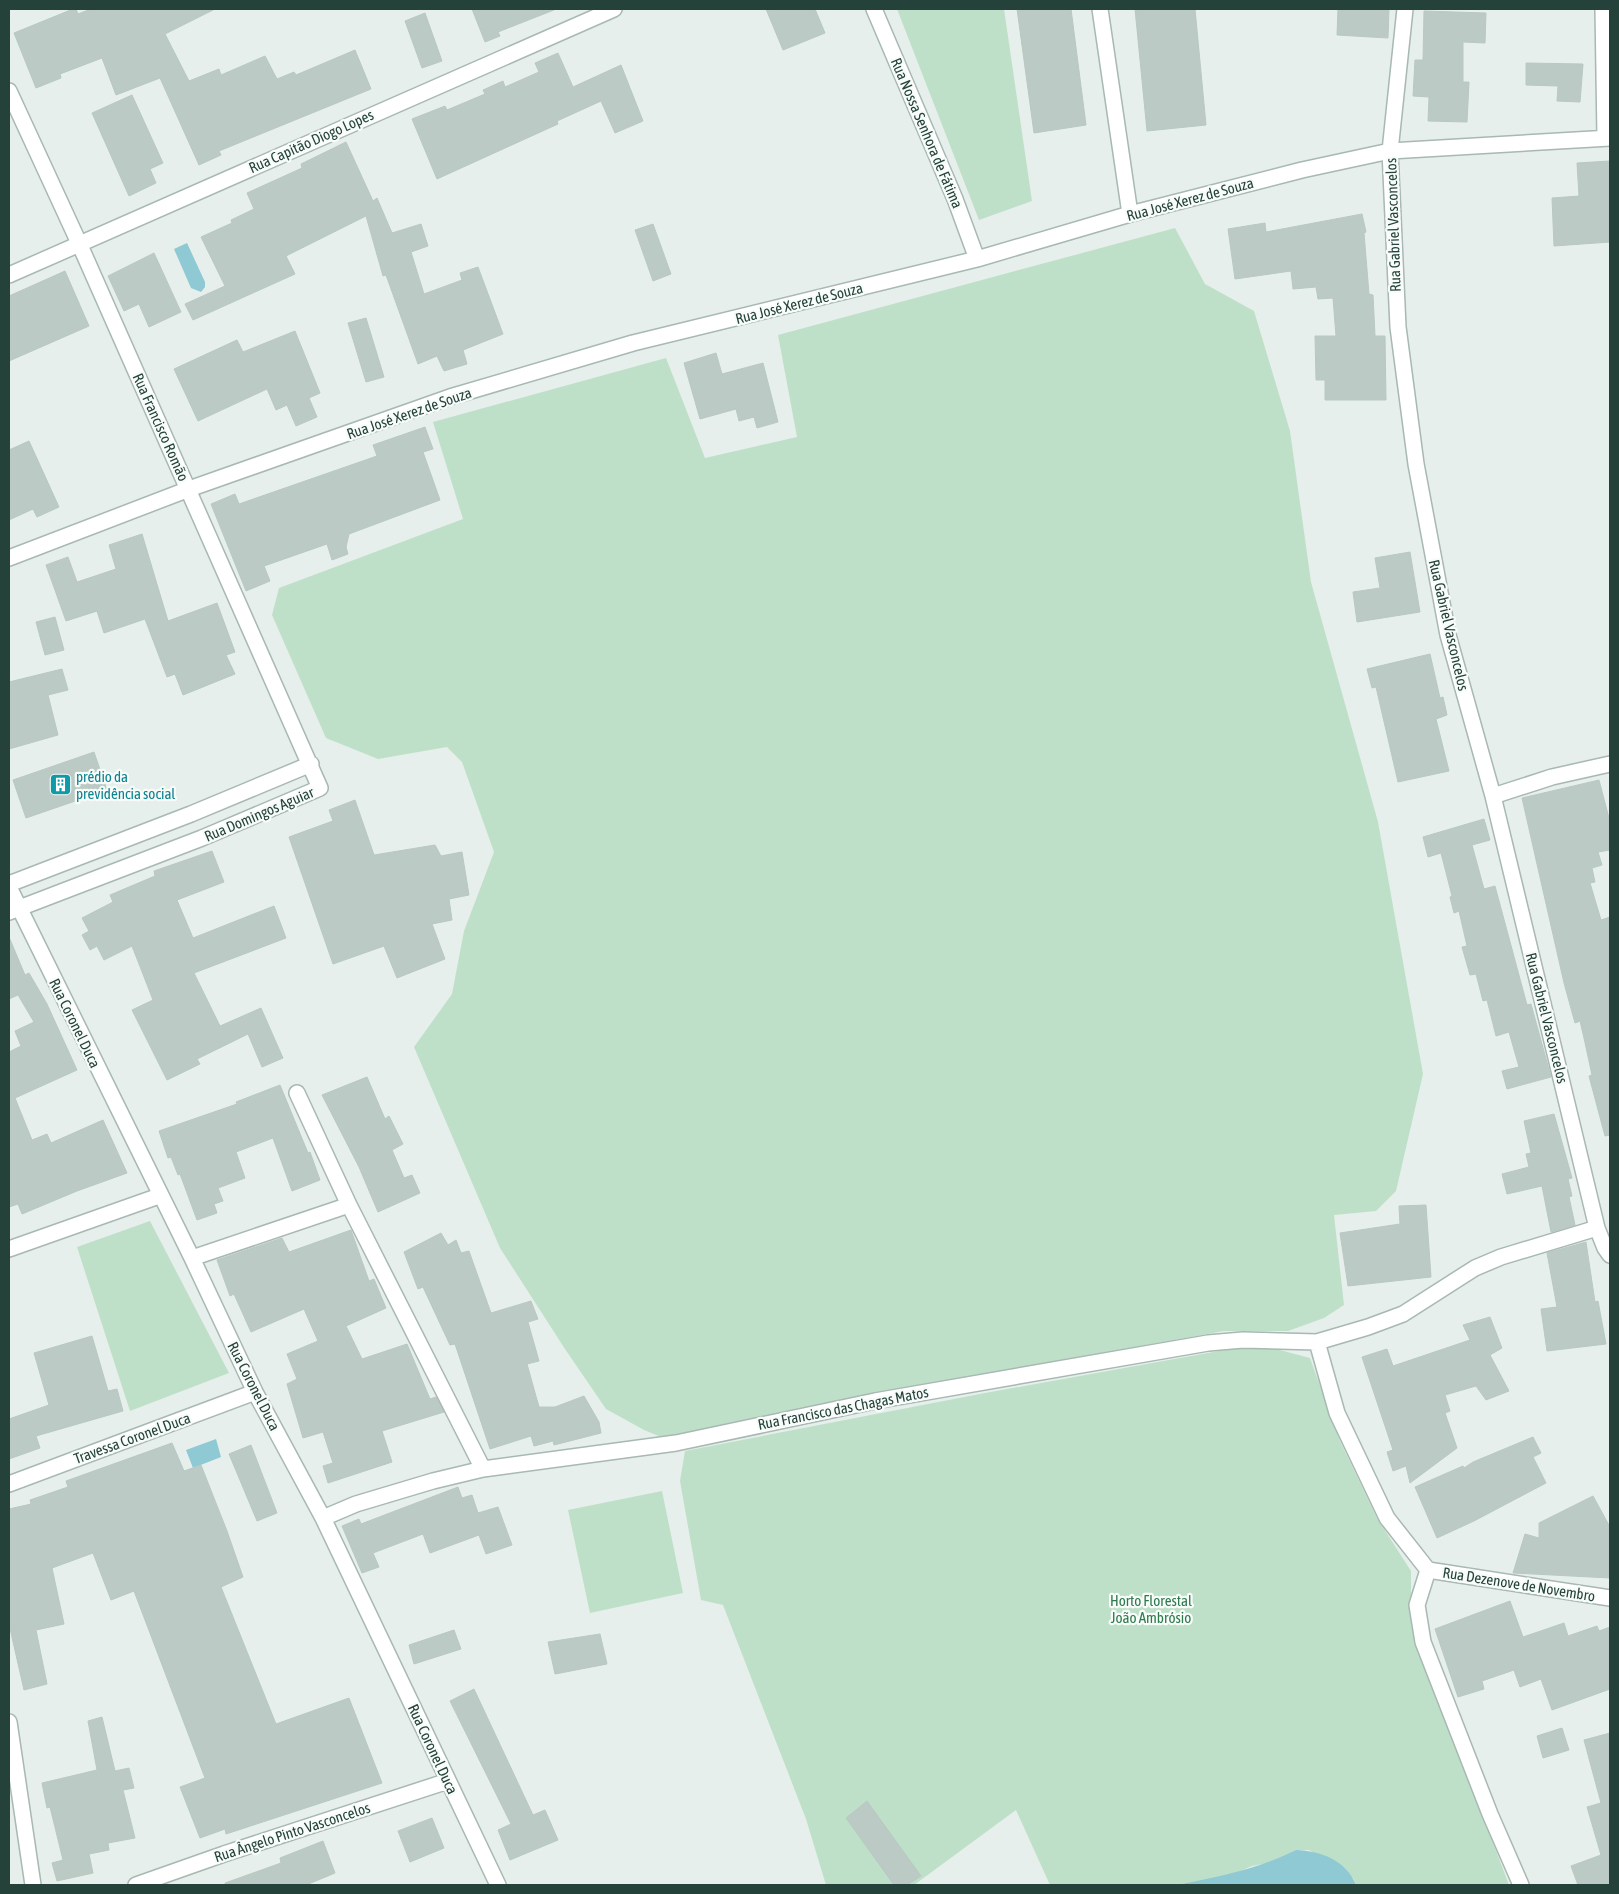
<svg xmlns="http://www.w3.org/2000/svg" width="1619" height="1894" viewBox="0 0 1619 1894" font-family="'Asap Condensed',sans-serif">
<rect width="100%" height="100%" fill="#e6efeb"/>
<path fill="#bfe0c8" d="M 897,9 L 1004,9 L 1032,201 L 979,220 Z
M 1175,228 L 1205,284 L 1254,311 L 1290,431 L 1311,582 L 1378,822 L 1423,1074 L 1396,1191 L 1376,1211 L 1334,1215 L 1344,1305 L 1324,1318 L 1288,1331 L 1224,1331 L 962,1378 L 676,1443 L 644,1430 L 606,1409 L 565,1349 L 500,1248 L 414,1047 L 452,994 L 464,931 L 494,852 L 462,762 L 447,747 L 378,759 L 326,738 L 272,615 L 279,588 L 463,519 L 433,422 L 666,358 L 705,458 L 797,437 L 778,335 Z
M 150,1221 L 229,1373 L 130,1411 L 77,1247 Z
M 1230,1349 L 1276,1349 L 1310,1358 L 1340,1441 L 1377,1518 L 1411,1571 L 1411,1625 L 1509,1885 L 1356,1885 L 1353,1878 L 1309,1850 L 1296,1850 L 1273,1862 L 1252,1866 L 1234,1874 L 1177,1885 L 1050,1885 L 1016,1810 L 914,1885 L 826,1885 L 806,1819 L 723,1605 L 701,1600 L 680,1481 L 685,1451 L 985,1393 Z
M 662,1491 L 683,1593 L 590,1613 L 568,1510 Z"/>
<path fill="#8ec9d4" d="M 187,243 L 205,282 L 205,287 L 201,292 L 191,288 L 174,249 Z
M 216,1439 L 221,1457 L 193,1468 L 186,1450 Z
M 1296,1850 C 1321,1851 1346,1860 1356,1885 L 1177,1885 C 1218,1877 1258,1869 1296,1850 Z"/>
<path fill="#bbcac4" stroke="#b8c9c2" d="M 73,9 L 76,9 L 78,14 L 91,9 L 215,9 L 165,34 L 189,81 L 219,69 L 221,75 L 265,56 L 277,79 L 294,72 L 296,75 L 355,50 L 371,89 L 219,151 L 221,155 L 199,165 L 160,78 L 116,95 L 102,58 L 60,74 L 61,78 L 36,88 L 14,33 Z
M 472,9 L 554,9 L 554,10 L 498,32 L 500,36 L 485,42 Z
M 766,9 L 815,9 L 825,33 L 783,50 Z
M 1017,9 L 1071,9 L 1086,125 L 1034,133 Z
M 1135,9 L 1195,9 L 1206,125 L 1147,131 Z
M 1338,9 L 1389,9 L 1388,38 L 1337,35 Z
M 1424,11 L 1486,13 L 1485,43 L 1463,42 L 1463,82 L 1469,82 L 1467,122 L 1428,121 L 1429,97 L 1413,96 L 1415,60 L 1423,60 Z
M 425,13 L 442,61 L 422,68 L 405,21 Z
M 558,53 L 573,87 L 621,65 L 643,121 L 615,133 L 601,101 L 557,121 L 558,124 L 437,179 L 412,119 L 445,106 L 447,110 L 485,94 L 483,90 L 503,81 L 505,87 L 539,72 L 535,63 Z
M 1526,63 L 1583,64 L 1580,102 L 1557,101 L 1558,86 L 1526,85 Z
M 132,95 L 163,163 L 150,169 L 156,183 L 129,196 L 92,113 Z
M 346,142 L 373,201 L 377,198 L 392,233 L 421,224 L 428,246 L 411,252 L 424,294 L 462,280 L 460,273 L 478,267 L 503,334 L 463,350 L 467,364 L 444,371 L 437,356 L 418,364 L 386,275 L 383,276 L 366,216 L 286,256 L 295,274 L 193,320 L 185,304 L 225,286 L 201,237 L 232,223 L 231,220 L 254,209 L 247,193 L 302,168 L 301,164 Z
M 1610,161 L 1610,242 L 1554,246 L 1552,198 L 1579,196 L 1577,163 Z
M 1362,214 L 1366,232 L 1364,233 L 1369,294 L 1373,295 L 1375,336 L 1385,336 L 1386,400 L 1325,400 L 1325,380 L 1316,380 L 1315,336 L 1336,336 L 1333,298 L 1318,299 L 1316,287 L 1293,289 L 1291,271 L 1235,279 L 1228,229 L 1265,223 L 1266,232 Z
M 653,224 L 671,274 L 653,281 L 635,230 Z
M 154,253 L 181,312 L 149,327 L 139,304 L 124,311 L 108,276 Z
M 65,271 L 89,326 L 9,361 L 9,296 Z
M 366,318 L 384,377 L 366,382 L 348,323 Z
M 295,331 L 320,393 L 309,398 L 317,417 L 296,426 L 287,405 L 276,410 L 267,389 L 198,421 L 174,369 L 237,340 L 243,352 Z
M 716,353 L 722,374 L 763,363 L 778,422 L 757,428 L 754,417 L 739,421 L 736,409 L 700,419 L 684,363 Z
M 425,427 L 433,449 L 423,452 L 440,500 L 349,534 L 346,547 L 348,554 L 332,560 L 327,544 L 264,566 L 270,581 L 246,591 L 211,504 L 235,494 L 239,504 L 377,456 L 373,445 Z
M 29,441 L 59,507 L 37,517 L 33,509 L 9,520 L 9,450 Z
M 142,534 L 168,621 L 217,603 L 235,652 L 226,655 L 235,674 L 183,695 L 175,674 L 167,677 L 145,619 L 104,633 L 97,611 L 66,621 L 46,565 L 68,557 L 77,582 L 116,569 L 109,545 Z
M 1410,552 L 1420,612 L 1357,622 L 1353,592 L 1380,588 L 1375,558 Z
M 55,617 L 64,650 L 45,655 L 36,622 Z
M 1430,654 L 1440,698 L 1443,697 L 1447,715 L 1436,719 L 1449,771 L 1398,782 L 1376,687 L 1372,688 L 1367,669 Z
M 62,669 L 68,690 L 48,695 L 58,735 L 9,749 L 9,682 Z
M 94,752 L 107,790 L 26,818 L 13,780 Z
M 1599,780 L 1610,822 L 1610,850 L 1598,852 L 1602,865 L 1592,868 L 1595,882 L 1590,883 L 1601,920 L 1610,917 L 1610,1135 L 1605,1136 L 1589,1076 L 1592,1075 L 1584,1038 L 1580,1021 L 1575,1023 L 1564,983 L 1522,798 Z
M 355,800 L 374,855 L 435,845 L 441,856 L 462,852 L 469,895 L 449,899 L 452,920 L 432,924 L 445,959 L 397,978 L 384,946 L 333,964 L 289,837 L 333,821 L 329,810 Z
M 1484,819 L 1490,840 L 1472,845 L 1484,889 L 1495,886 L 1527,1005 L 1531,1004 L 1551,1077 L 1507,1089 L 1502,1071 L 1519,1067 L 1509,1032 L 1496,1036 L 1487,1000 L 1483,1001 L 1476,974 L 1470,975 L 1462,947 L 1467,946 L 1459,911 L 1454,913 L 1450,897 L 1452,896 L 1441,853 L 1428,857 L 1423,837 Z
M 212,851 L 224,882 L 177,900 L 193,938 L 274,906 L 286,938 L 194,973 L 220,1026 L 261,1008 L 283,1058 L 262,1067 L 248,1034 L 197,1059 L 200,1064 L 167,1080 L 132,1010 L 153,1000 L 132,946 L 104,960 L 97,946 L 90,950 L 82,935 L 89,931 L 82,918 L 113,902 L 110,895 L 155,876 L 154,871 Z
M 9,937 L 25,975 L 29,973 L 47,1004 L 77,1070 L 15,1098 L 32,1140 L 47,1134 L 51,1143 L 103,1120 L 127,1173 L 77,1191 L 22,1214 L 18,1204 L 9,1207 L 9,1052 L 21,1046 L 15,1031 L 34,1022 L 18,995 L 9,999 Z
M 367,1077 L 385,1119 L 389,1116 L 403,1144 L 392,1150 L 404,1178 L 412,1175 L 420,1193 L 378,1212 L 359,1167 L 322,1095 Z
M 280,1085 L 308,1153 L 310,1152 L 320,1180 L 292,1191 L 273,1138 L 236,1152 L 245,1178 L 218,1188 L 223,1201 L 214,1204 L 217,1213 L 197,1220 L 180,1174 L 178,1175 L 171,1157 L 168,1158 L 159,1131 L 237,1104 L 236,1102 Z
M 1554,1114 L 1572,1178 L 1568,1179 L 1572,1196 L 1569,1197 L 1575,1225 L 1551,1232 L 1542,1186 L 1507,1194 L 1502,1174 L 1529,1167 L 1526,1154 L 1531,1153 L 1524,1121 Z
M 1426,1205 L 1431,1277 L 1348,1286 L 1340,1233 L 1400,1224 L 1399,1206 Z
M 351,1230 L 369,1281 L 374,1279 L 386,1308 L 346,1326 L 362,1359 L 407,1344 L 430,1399 L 436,1397 L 444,1412 L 382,1431 L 392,1462 L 328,1483 L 323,1466 L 333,1463 L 323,1432 L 303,1438 L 287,1384 L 297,1379 L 287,1354 L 318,1341 L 304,1309 L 251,1332 L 234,1294 L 230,1296 L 217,1260 L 282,1238 L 289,1252 Z
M 441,1233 L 448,1245 L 456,1240 L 461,1253 L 469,1251 L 491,1313 L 531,1301 L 538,1319 L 528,1322 L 539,1361 L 527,1364 L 539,1407 L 555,1407 L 584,1396 L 599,1422 L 601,1433 L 554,1445 L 553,1441 L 534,1446 L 531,1436 L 490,1449 L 455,1344 L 450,1345 L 423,1287 L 418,1289 L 404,1252 Z
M 1586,1242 L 1595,1302 L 1598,1301 L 1606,1344 L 1547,1351 L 1541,1309 L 1557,1307 L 1547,1253 Z
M 1490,1317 L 1502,1348 L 1490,1355 L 1509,1391 L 1486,1400 L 1476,1386 L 1445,1395 L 1450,1411 L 1445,1413 L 1457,1448 L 1410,1483 L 1406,1466 L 1393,1471 L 1387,1452 L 1393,1450 L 1362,1357 L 1387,1349 L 1393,1366 L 1470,1340 L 1463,1325 Z
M 92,1336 L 108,1391 L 117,1389 L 123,1411 L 36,1436 L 40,1448 L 9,1459 L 9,1419 L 49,1405 L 34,1353 Z
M 1533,1437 L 1541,1453 L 1533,1457 L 1546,1483 L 1474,1521 L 1437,1538 L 1415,1487 L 1463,1466 L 1464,1468 L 1473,1462 Z
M 172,1443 L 184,1471 L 201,1465 L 227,1531 L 243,1577 L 221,1587 L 276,1724 L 349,1698 L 382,1783 L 226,1834 L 225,1829 L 200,1838 L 180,1787 L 205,1778 L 134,1591 L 111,1600 L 93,1553 L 52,1568 L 64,1624 L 36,1630 L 47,1684 L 24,1690 L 9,1624 L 9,1509 L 31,1504 L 30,1500 L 68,1487 L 66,1481 Z
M 251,1445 L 277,1513 L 257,1521 L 229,1454 Z
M 458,1487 L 462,1498 L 472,1495 L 478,1513 L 498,1507 L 512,1545 L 486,1554 L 479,1535 L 430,1553 L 423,1534 L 373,1553 L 379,1567 L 362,1573 L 342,1526 L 359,1519 L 361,1524 Z
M 1593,1496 L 1610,1527 L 1610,1578 L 1513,1573 L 1525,1534 L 1539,1538 L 1539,1523 Z
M 1510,1601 L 1523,1637 L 1564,1623 L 1568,1636 L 1597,1626 L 1599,1631 L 1610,1627 L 1610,1689 L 1552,1710 L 1541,1679 L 1520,1687 L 1514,1670 L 1482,1681 L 1484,1689 L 1458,1697 L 1435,1629 Z
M 454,1630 L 461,1649 L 414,1664 L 409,1645 Z
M 600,1634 L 607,1664 L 555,1674 L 548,1642 Z
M 474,1689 L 533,1815 L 545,1810 L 558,1840 L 510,1860 L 498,1830 L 511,1824 L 450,1701 Z
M 102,1717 L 115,1771 L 129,1768 L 134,1788 L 123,1790 L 135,1838 L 108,1843 L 109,1850 L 89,1854 L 93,1873 L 57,1881 L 52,1863 L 63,1860 L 50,1807 L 47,1808 L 42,1783 L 97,1770 L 88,1721 Z
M 1562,1728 L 1569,1750 L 1543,1758 L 1537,1736 Z
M 1610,1733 L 1610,1816 L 1608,1816 L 1610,1824 L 1610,1885 L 1578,1885 L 1571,1866 L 1601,1855 L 1587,1807 L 1601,1803 L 1584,1740 Z
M 867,1801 L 921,1876 L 907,1885 L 894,1885 L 846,1818 Z
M 432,1818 L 444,1848 L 410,1862 L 398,1831 Z
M 323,1841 L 335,1873 L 306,1885 L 225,1885 L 225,1883 L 281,1863 L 280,1858 Z"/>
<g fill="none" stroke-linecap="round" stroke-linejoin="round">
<defs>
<path id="minor" d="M 874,9 L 955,199 L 977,259
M 1100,9 L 1130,214
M 1405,9 L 1390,151 L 1398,327 L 1416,464 L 1448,635 L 1493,796 L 1597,1228 L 1605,1248 L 1610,1255
M 1603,9 L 1605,138
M 9,91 L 79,243 L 320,788 L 202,838 L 9,912
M 9,275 L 614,9
M 9,558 L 189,489 L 450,397 L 633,343 L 977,259 L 1130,214 L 1302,170 L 1390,151 L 1610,138
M 1493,796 L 1552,777 L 1610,764
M 9,884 L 191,814 L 311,764
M 9,887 L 192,1258 L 255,1392 L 323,1518 L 498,1885
M 297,1093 L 349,1205
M 9,1249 L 159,1196
M 192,1258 L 349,1205 L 483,1469
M 1317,1342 L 1337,1413 L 1387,1518 L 1428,1570 L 1417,1605 L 1423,1642 L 1490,1814 L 1521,1885
M 9,1484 L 255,1392
M 323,1518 L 356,1504 L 433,1481 L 483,1469 L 676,1443 L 875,1401 L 1208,1343 L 1243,1340 L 1317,1342 L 1368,1327 L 1403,1314 L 1475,1268 L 1501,1257 L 1597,1228
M 1428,1570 L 1610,1598
M 9,1722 L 33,1885
M 136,1885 L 224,1854 L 448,1781"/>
</defs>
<use href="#minor" stroke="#a8b8b2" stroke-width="18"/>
<use href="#minor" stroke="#fff" stroke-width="15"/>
</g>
<defs>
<symbol id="building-square" viewBox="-11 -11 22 22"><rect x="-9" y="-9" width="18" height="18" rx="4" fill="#0f9aa8" stroke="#f7fbf9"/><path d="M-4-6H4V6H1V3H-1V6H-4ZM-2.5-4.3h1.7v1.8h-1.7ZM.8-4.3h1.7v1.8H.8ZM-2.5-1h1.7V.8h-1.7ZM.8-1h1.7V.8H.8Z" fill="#fff"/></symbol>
</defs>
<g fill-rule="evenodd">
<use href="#building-square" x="48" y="772" width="25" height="25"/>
</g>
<g text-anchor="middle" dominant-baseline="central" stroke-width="4.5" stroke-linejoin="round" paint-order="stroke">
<g font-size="15" fill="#24423a" stroke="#f7fbf9">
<text transform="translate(927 133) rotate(67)">Rua Nossa Senhora de Fátima</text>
<text transform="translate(311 141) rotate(-24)">Rua Capitão Diogo Lopes</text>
<text transform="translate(1190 199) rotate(-15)">Rua José Xerez de Souza</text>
<text transform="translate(1393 225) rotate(-92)">Rua Gabriel Vasconcelos</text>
<text transform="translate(799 303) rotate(-14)">Rua José Xerez de Souza</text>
<text transform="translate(409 413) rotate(-19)">Rua José Xerez de Souza</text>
<text transform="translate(161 427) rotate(66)">Rua Francisco Romão</text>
<text transform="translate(1449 625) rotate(77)">Rua Gabriel Vasconcelos</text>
<text transform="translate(259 814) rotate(-23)">Rua Domingos Aguiar</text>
<text transform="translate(1547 1018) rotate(76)">Rua Gabriel Vasconcelos</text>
<text transform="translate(75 1023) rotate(64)">Rua Coronel Duca</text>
<text transform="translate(254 1386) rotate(63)">Rua Coronel Duca</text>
<text transform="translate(843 1408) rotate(-11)">Rua Francisco das Chagas Matos</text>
<text transform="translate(132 1438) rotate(-20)">Travessa Coronel Duca</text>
<text transform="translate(1519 1584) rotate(9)">Rua Dezenove de Novembro</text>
<text transform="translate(433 1749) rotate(65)">Rua Coronel Duca</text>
<text transform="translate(292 1832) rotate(-18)">Rua Ângelo Pinto Vasconcelos</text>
</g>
<g font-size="15" fill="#0d838f" stroke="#f7fbf9" text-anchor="start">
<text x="76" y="776">prédio da<tspan x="76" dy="17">previdência social</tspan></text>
</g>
<g font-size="15" fill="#2d7a4b" stroke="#f7fbf9">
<text x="1151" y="1600">Horto Florestal<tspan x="1151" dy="17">João Ambrósio</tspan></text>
</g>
</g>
<rect width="1619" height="1894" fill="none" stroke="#24423a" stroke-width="20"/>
</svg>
